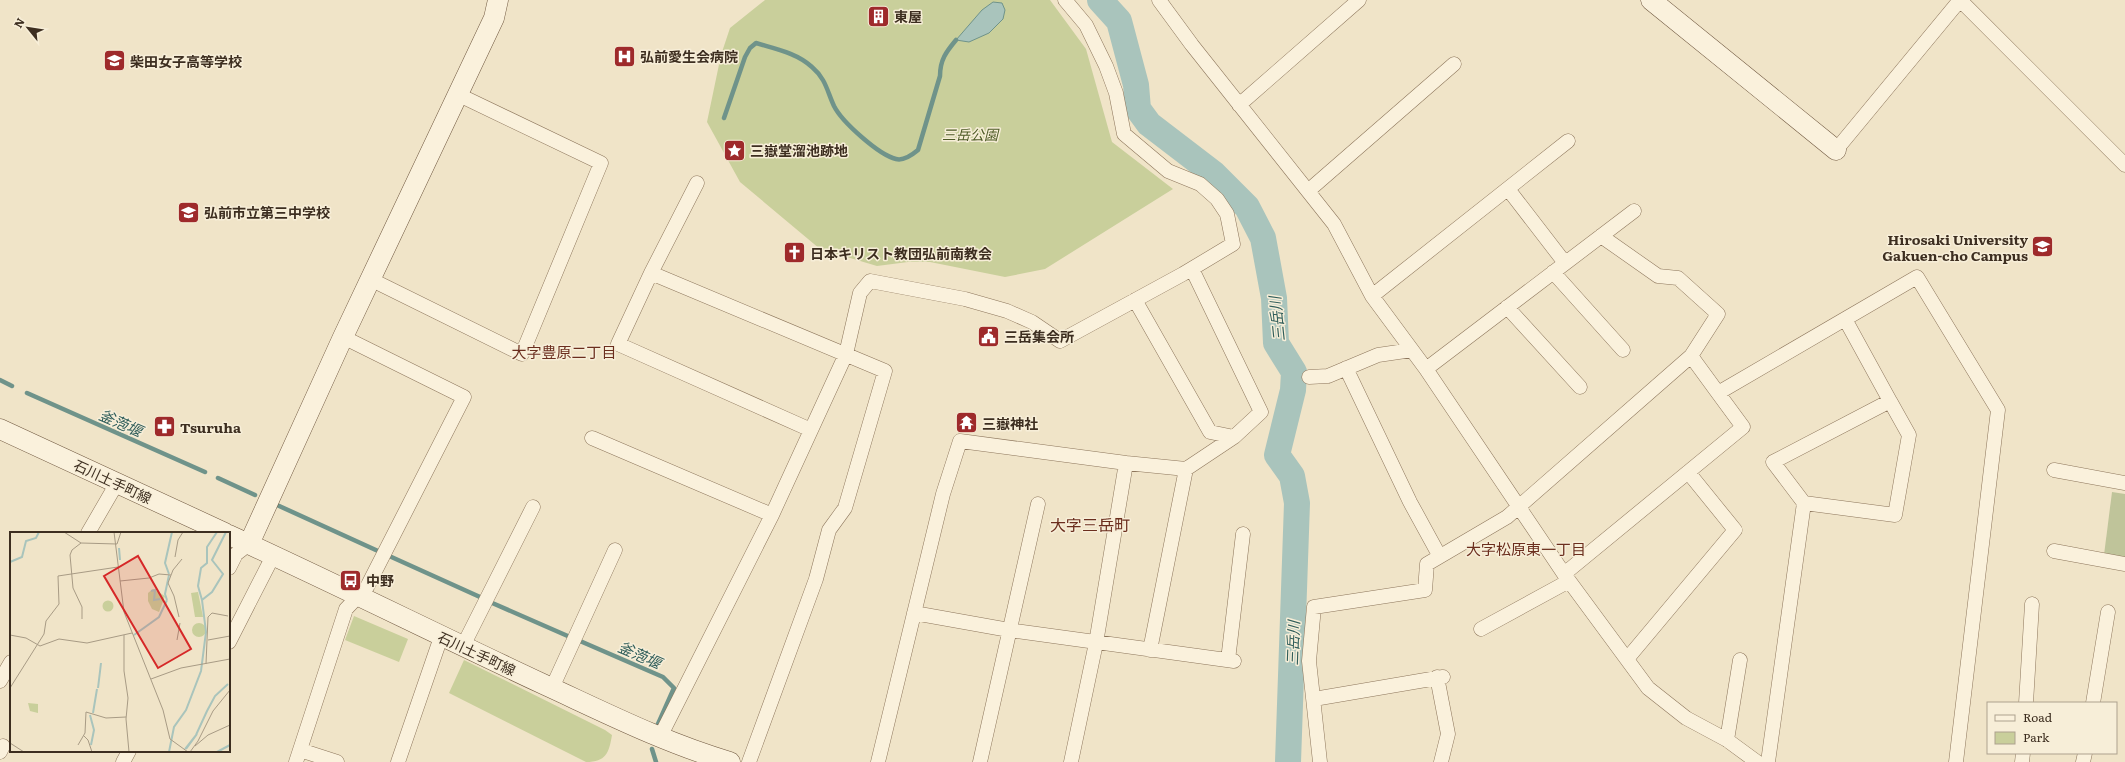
<svg xmlns="http://www.w3.org/2000/svg" width="2125" height="762" viewBox="0 0 2125 762" font-family="Literata,'Noto Sans JP',serif">
<rect width="100%" height="100%" fill="#f0e4c8"/>
<path fill="#c9cf9b" d="M 765,0 L 1050,0 L 1086,49 L 1112,142 L 1173,189 L 1045,269 L 1005,277 L 930,262 L 908,262 L 877,266 L 820,249 L 740,182 L 707,122 L 721,55 L 730,28 Z
M 354,616 L 408,639 L 399,662 L 345,640 Z
M 464,660 L 605,730 L 612,735 C 609,753 606,762 586,762 L 449,693 Z"/>
<path fill="#bfc49a" d="M 2112,492 L 2125,494 L 2125,557 L 2104,555 Z"/>
<path fill="#a9c4bc" stroke="#6f938a" d="M 993,2 L 1002,3 L 1005,10 L 1003,19 L 989,33 L 969,42 L 956,40 L 982,10 Z"/>
<g fill="none" stroke-linecap="round" stroke-linejoin="round">
<path stroke="#6f938a" stroke-width="4.5" d="M 724,118 L 745,57 L 750,48 L 756,43 C 776,49 797,53 812,67 C 826,79 827,91 834,106 C 842,122 879,155 896,159 C 903,161 912,155 918,150 L 940,76 C 940,60 946,52 956,40
M 0,380 L 12,386
M 27,393 L 205,472
M 218,478 L 255,495
M 277,505 L 378,551
M 387,555 L 480,597
M 490,602 L 570,637
M 580,641 L 663,677 L 674,688 L 658,724
M 652,749 L 656,762"/>
<path stroke="#a9c4bc" stroke-width="26" d="M 1100,0 L 1119,21 L 1136,85 L 1138,109 L 1149,124 L 1213,173 L 1247,207 L 1263,238 L 1274,298 L 1276,343 L 1294,372 L 1293,390 L 1277,455 L 1292,476 L 1297,503 L 1288,762"/>
<defs>
<path id="street" d="M 1159,0 L 1192,45 L 1334,224 L 1372,296 L 1426,369 L 1564,574 L 1648,688 L 1686,718 L 1727,740 L 1757,762
M 1239,105 L 1359,0
M 1836,150 L 1960,0 L 2125,165
M 697,183 L 651,273 L 885,371 L 845,508 L 829,530 L 816,579 L 749,762
M 1508,189 L 1565,263
M 1308,191 L 1454,64
M 1601,236 L 1658,276 L 1678,278 L 1718,314 L 1691,356
M 1553,272 L 1623,350
M 651,273 L 618,344 L 811,430
M 370,279 L 522,354 L 601,163 L 457,94
M 1372,296 L 1568,141
M 1135,300 L 1210,432 L 1234,437
M 1507,307 L 1580,387
M 1845,319 L 1890,401
M 1346,368 L 1410,502 L 1439,555
M 1426,369 L 1634,211
M 1309,377 L 1328,376 L 1378,355 L 1412,350
M 1890,401 L 1909,435 L 1895,515 L 1804,503 L 1773,462 Z
M 592,438 L 772,515
M 1126,463 L 1186,469 L 1234,437 L 1261,412 L 1192,269
M 2054,470 L 2125,483
M 88,533 L 117,483
M 2054,551 L 2125,564
M 229,568 L 236,554 L 249,544
M 1564,574 L 1743,427 L 1718,393
M 914,613 L 1009,630 L 1234,661
M 1481,629 L 1569,581
M 229,642 L 273,556
M 463,646 L 533,507
M 1150,650 L 1186,469
M 1627,659 L 1735,530 L 1688,472
M 1228,660 L 1243,534
M 1437,677 L 1448,734 L 1441,762
M 0,681 L 11,662
M 552,688 L 615,550
M 1314,699 L 1443,677
M 2026,703 L 2032,604
M 2093,703 L 2108,612
M 660,737 L 772,515 L 846,354 L 860,293 L 870,281 L 965,299 L 1007,311 L 1032,322 L 1060,341 L 1183,274 L 1233,244 L 1227,214 L 1217,199 L 1200,184 L 1168,171 L 1124,134 L 1116,93 L 1106,66 L 1086,25 L 1065,0
M 1727,740 L 1740,660
M 300,750 L 337,762
M 0,752 L 3,746
M 123,762 L 129,751
M 296,762 L 346,609 L 367,587 L 464,397 L 343,337
M 398,762 L 441,637
M 878,762 L 943,494 L 960,441 L 1126,463 L 1096,643 L 1071,762
M 980,762 L 1038,504
M 1320,762 L 1309,661 L 1314,607 L 1425,590 L 1427,564 L 1507,517 L 1691,356 L 1718,393 L 1917,277 L 1998,410 L 1956,762
M 1768,762 L 1804,503
M 2022,762 L 2023,753
M 2083,762 L 2085,753"/>
<path id="secondary" d="M 1651,0 L 1836,150
M 0,429 L 225,533
M 229,535 C 334,583 438,635 543,684 C 604,712 665,743 730,762
M 249,544 L 343,337 L 494,18 L 498,0"/>
</defs>
<use href="#street" stroke="#8d765c" stroke-width="15"/>
<use href="#secondary" stroke="#6f573f" stroke-width="21"/>
<use href="#street" stroke="#faf1dc" stroke-width="14"/>
<use href="#secondary" stroke="#faf1dc" stroke-width="20"/>
</g>
<defs>
<symbol id="building-square" viewBox="-11 -11 22 22"><rect x="-9" y="-9" width="18" height="18" rx="4" fill="#9e2a2b" stroke="#f7eed8"/><path d="M-4-6H4V6H1V3H-1V6H-4ZM-2.5-4.3h1.7v1.8h-1.7ZM.8-4.3h1.7v1.8H.8ZM-2.5-1h1.7V.8h-1.7ZM.8-1h1.7V.8H.8Z" fill="#fff"/></symbol>
<symbol id="hospital-square" viewBox="-11 -11 22 22"><rect x="-9" y="-9" width="18" height="18" rx="4" fill="#9e2a2b" stroke="#f7eed8"/><path d="M-5-5h3v3.5h4V-5h3V5h-3V1.5h-4V5h-3Z" fill="#fff"/></symbol>
<symbol id="school-square" viewBox="-11 -11 22 22"><rect x="-9" y="-9" width="18" height="18" rx="4" fill="#9e2a2b" stroke="#f7eed8"/><path d="M0-5L7-2L0 1L-7-2ZM-4 1L0 2.5L4 1V4Q0 6-4 4Z" fill="#fff"/></symbol>
<symbol id="sight-square" viewBox="-11 -11 22 22"><rect x="-9" y="-9" width="18" height="18" rx="4" fill="#9e2a2b" stroke="#f7eed8"/><path d="M0-6L1.8-2.2L6-1.7L2.9 1.2L3.7 5.4L0 3.3L-3.7 5.4L-2.9 1.2L-6-1.7L-1.8-2.2Z" fill="#fff"/></symbol>
<symbol id="university-square" viewBox="-11 -11 22 22"><rect x="-9" y="-9" width="18" height="18" rx="4" fill="#9e2a2b" stroke="#f7eed8"/><path d="M0-5L7-2L0 1L-7-2ZM-4 1L0 2.5L4 1V4Q0 6-4 4Z" fill="#fff"/></symbol>
<symbol id="church-square" viewBox="-11 -11 22 22"><rect x="-9" y="-9" width="18" height="18" rx="4" fill="#9e2a2b" stroke="#f7eed8"/><path d="M-1.2-6h2.4v3.5h3.3v2.4h-3.3V6h-2.4V-.1h-3.3v-2.4h3.3Z" fill="#fff"/></symbol>
<symbol id="civic-square" viewBox="-11 -11 22 22"><rect x="-9" y="-9" width="18" height="18" rx="4" fill="#9e2a2b" stroke="#f7eed8"/><path d="M-.6-6.5H3V-4.5H.6V-3L4-1V1h2V6H-6V1h2V-1L-.6-3ZM-1.2 2.5V6h2.4V2.5Z" fill="#fff"/></symbol>
<symbol id="temple-square" viewBox="-11 -11 22 22"><rect x="-9" y="-9" width="18" height="18" rx="4" fill="#9e2a2b" stroke="#f7eed8"/><path d="M0-6L5-2H3V0L6.5 2.5H4V6H1.5V3h-3V6H-4V2.5H-6.5L-3 0V-2H-5Z" fill="#fff"/></symbol>
<symbol id="pharmacy-square" viewBox="-11 -11 22 22"><rect x="-9" y="-9" width="18" height="18" rx="4" fill="#9e2a2b" stroke="#f7eed8"/><path d="M-2-6h4v4h4v4h-4v4h-4v-4h-4v-4h4Z" fill="#fff"/></symbol>
<symbol id="bus-square" viewBox="-11 -11 22 22"><rect x="-9" y="-9" width="18" height="18" rx="4" fill="#9e2a2b" stroke="#f7eed8"/><path d="M-5-6H5V4H4V6H2V4H-2V6H-4V4H-5ZM-3.5-4V0h7V-4ZM-3.5 1.2v1.5H-2V1.2ZM2 1.2v1.5H3.5V1.2Z" fill="#fff"/></symbol>
</defs>
<g fill-rule="evenodd">
<use href="#building-square" x="866" y="4" width="25" height="25"/>
<use href="#hospital-square" x="612" y="44" width="25" height="25"/>
<use href="#school-square" x="102" y="48" width="25" height="25"/>
<use href="#sight-square" x="722" y="138" width="25" height="25"/>
<use href="#school-square" x="176" y="200" width="25" height="25"/>
<use href="#university-square" x="2030" y="234" width="25" height="25"/>
<use href="#church-square" x="782" y="240" width="25" height="25"/>
<use href="#civic-square" x="976" y="324" width="25" height="25"/>
<use href="#temple-square" x="954" y="410" width="25" height="25"/>
<use href="#pharmacy-square" x="152" y="414" width="25" height="25"/>
<use href="#bus-square" x="338" y="568" width="25" height="25"/>
</g>
<g text-anchor="middle" dominant-baseline="central" stroke-width="3" stroke-linejoin="round" paint-order="stroke">
<g font-size="14" font-weight="bold" fill="#3d2e20" stroke="#f7eed8" text-anchor="start">
<text x="894" y="16">東屋</text>
<text x="640" y="56">弘前愛生会病院</text>
<text x="130" y="61">柴田女子高等学校</text>
<text x="750" y="150">三嶽堂溜池跡地</text>
<text x="204" y="212">弘前市立第三中学校</text>
<text x="2028" y="239" text-anchor="end">Hirosaki University<tspan x="2028" dy="16">Gakuen-cho Campus</tspan></text>
<text x="810" y="253">日本キリスト教団弘前南教会</text>
<text x="1004" y="336">三岳集会所</text>
<text x="982" y="423">三嶽神社</text>
<text x="180" y="427">Tsuruha</text>
<text x="366" y="580">中野</text>
</g>
<g font-size="14" font-style="italic" fill="#4d5a26" stroke="#f7eed8">
<text x="970" y="134">三岳公園</text>
</g>
<g font-size="14" fill="#3d2e20" stroke="#f7eed8">
<text transform="translate(113 481) rotate(25)">石川土手町線</text>
<text transform="translate(477 653) rotate(25)">石川土手町線</text>
</g>
<g font-size="15" font-style="italic" fill="#2f5d5a" stroke="#f7eed8">
<text transform="translate(1276 319) rotate(-96)">三岳川</text>
<text transform="translate(121 422) rotate(24)">釜萢堰</text>
<text transform="translate(1292 643) rotate(-88)">三岳川</text>
<text transform="translate(640 654) rotate(24)">釜萢堰</text>
</g>
<g font-size="15" fill="#6b2e1e" stroke="#f7eed8">
<text x="564" y="351">大字豊原二丁目</text>
<text x="1526" y="548">大字松原東一丁目</text>
</g>
<g font-size="16" fill="#6b2e1e" stroke="#f7eed8">
<text x="1090" y="524">大字三岳町</text>
</g>
</g>
<g transform="translate(10 532)">
<rect width="220" height="220" fill="#f0e4c8"/>
<path d="M 143,57 L 155,64 L 149,80 L 142,77 L 138,69 L 138,61 ZM 188,60 L 193,85 L 185,85 L 181,61 ZM92.5 74a5.5 5.5 0 1 1 11 0a5.5 5.5 0 1 1-11 0ZM182 98a7 7 0 1 1 14 0a7 7 0 1 1-14 0ZM 18,171 L 28,172 L 28,181 L 20,179 Z" fill="#c9cf9b"/>
<path fill="none" stroke="#a9c4bc" stroke-width="2" d="M 109,16 L 110,28M 0,30 L 12,25 L 16,9 L 26,6 L 29,0M 159,42 L 155,31 L 162,0M 141,59 L 145,58 L 144,68 L 150,67M 157,68 L 155,62 L 159,43M 192,68 L 188,54 L 191,36 L 197,31 L 197,15 L 207,0M 124,103 L 149,85 L 157,68M 88,156 L 91,131M 197,179 L 205,164 L 218,152M 83,181 L 87,157M 80,183 L 84,198 L 81,213M 175,217 L 186,203 L 197,179M 176,217 L 187,202M 159,220 L 164,195 L 176,178 L 191,139 L 196,100 L 192,68 L 202,60 L 213,42 L 202,28 L 216,0M 207,220 L 220,213"/>
<path fill="none" stroke="#a89b85" stroke-width="1" d="M 54,0 L 71,11 L 107,12M 104,0 L 114,80 L 153,178 L 160,207 L 178,220M 71,11 L 62,18 L 60,23 L 63,56 L 72,75 L 72,87M 107,12 L 111,0M 165,25 L 168,8 L 173,0M 110,49 L 139,46 L 149,42 L 161,43M 169,85 L 164,64 L 158,51 L 163,38 L 172,27M 0,103 L 16,106 L 30,114 L 49,107 L 77,111 L 122,101M 114,103 L 114,139 L 118,166 L 116,187 L 119,220M 167,108 L 170,91M 198,108 L 220,104M 196,132 L 198,85 L 202,81 L 218,84M 141,147 L 171,136 L 220,127M 0,156 L 34,102 L 36,89 L 49,72 L 48,44 L 108,35M 74,204 L 78,208 L 82,220M 0,211 L 14,220M 68,213 L 75,201 L 76,180 L 96,186 L 116,185M 185,214 L 198,203 L 220,193M 180,220 L 188,209 L 203,179 L 220,158"/>
<path fill="#d62828" fill-opacity="0.15" stroke="#d62828" stroke-width="2" d="M 128,24 L 181,117 L 148,136 L 94,44 Z"/>
<rect width="220" height="220" fill="none" stroke="#3d2e20" stroke-width="2"/>
</g>
<rect x="1987" y="702" width="130" height="52" fill="#f7eed8" stroke="#ada18e"/>
<rect x="1995" y="715" width="20" height="6" fill="#faf1dc" stroke="#ada18e"/>
<text x="2023" y="722" font-size="12" fill="#3d2e20">Road</text>
<rect x="1995" y="732" width="20" height="12" fill="#c9cf9b" stroke="#ada18e"/>
<text x="2023" y="742" font-size="12" fill="#3d2e20">Park</text>
<g transform="translate(28 28) rotate(300)" stroke="#f7eed8" stroke-width="3" paint-order="stroke">
<path d="M0-3L7 15L0 10L-7 15Z" fill="#3d2e20"/>
<text y="-6" font-size="11" font-weight="bold" text-anchor="middle" fill="#3d2e20">N</text>
</g>
</svg>
